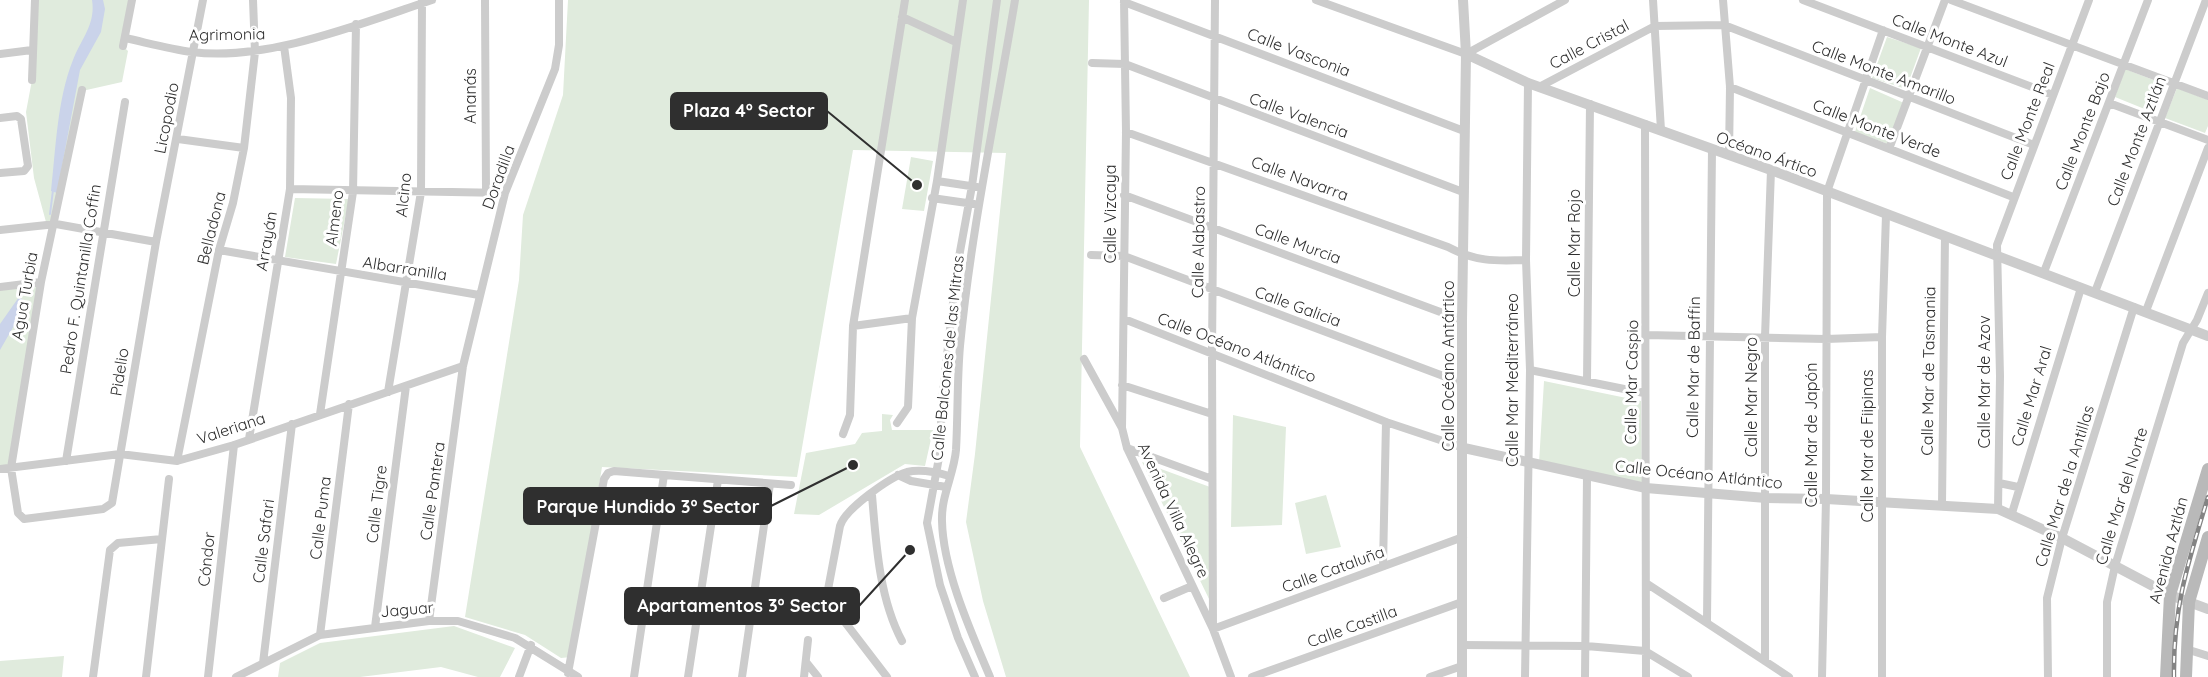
<svg xmlns="http://www.w3.org/2000/svg" width="2208" height="677" viewBox="0 0 2208 677" font-family="Quicksand,sans-serif">
<rect width="100%" height="100%" fill="#fff"/>
<path fill="#e0ebdd" d="M 35,0 L 131,0 L 123,46 L 128,51 L 122,82 L 82,91 L 56,224 L 46,222 L 34,178 L 26,112 L 32,80 Z
M 568,0 L 1089,0 L 1080,447 L 1190,677 L 1006,677 L 983,601 L 966,522 L 975,454 L 1006,153 L 853,150 L 797,477 L 602,467 L 571,657 L 561,658 L 525,635 L 465,617 L 519,280 L 523,215 L 563,95 Z
M 1887,37 L 1921,48 L 1906,89 L 1872,78 Z
M 2125,69 L 2164,84 L 2152,112 L 2115,97 Z
M 1870,88 L 1904,103 L 1888,144 L 1855,132 Z
M 2177,88 L 2208,100 L 2208,126 L 2205,133 L 2165,118 Z
M 911,157 L 933,161 L 924,211 L 902,209 Z
M 295,198 L 349,199 L 336,264 L 285,257 Z
M 41,282 L 11,468 L 0,469 L 0,287 Z
M 1544,381 L 1641,401 L 1642,483 L 1539,463 Z
M 882,414 L 893,415 L 890,420 L 892,430 L 933,430 L 925,466 L 905,464 L 819,515 L 794,514 L 806,453 L 855,444 L 862,433 L 882,431 Z
M 1233,415 L 1286,427 L 1282,525 L 1231,527 Z
M 1142,462 L 1210,487 L 1212,605 Z
M 1326,495 L 1341,547 L 1306,554 L 1295,503 Z
M 454,626 L 515,648 L 500,677 L 478,677 L 441,667 L 360,677 L 278,677 L 280,663 L 320,643 Z
M 64,656 L 62,677 L 0,677 L 0,661 Z"/>
<path fill="#cad3ea" d="M 92,0 L 103,0 L 105,9 L 101,32 L 80,70 L 57,193 L 51,191 C 56,148 57,100 73,60 C 81,39 96,24 92,0 Z
M 19,297 L 27,303 L 0,350 L 0,324 Z"/>
<g fill="none" stroke-linecap="round" stroke-linejoin="round">
<path stroke="#cad3ea" stroke-width="2" d="M 50,214 L 53,190"/>
<path stroke="#ccc" stroke-width="8" d="M 485,0 L 486,191
M 1215,0 L 1212,353 L 1213,629 L 1463,537
M 1316,0 L 1466,54 L 1565,0
M 1653,0 L 1661,130
M 1723,0 L 1730,87 L 1729,155
M 1803,0 L 2053,95
M 1951,0 L 2208,96
M 1124,2 L 1464,131
M 902,17 L 956,42
M 125,38 C 148,43 170,49 192,52 C 266,62 362,23 432,0
M 123,46 L 132,0
M 0,54 L 32,50
M 1092,63 L 1125,64 L 1463,192
M 32,80 L 35,0
M 1539,87 L 1655,26 L 1724,25 L 2034,145
M 1730,87 L 2013,197
M 82,90 L 41,282 L 11,468 L 18,513 L 24,519 L 103,509 L 112,503 L 156,242 L 203,0
M 2109,103 L 2208,140
M 0,118 L 17,116 L 21,119 L 28,166 L 24,171 L 0,173
M 1645,124 L 1646,677
M 1126,132 L 1448,247 C 1476,262 1495,261 1526,260
M 178,139 L 244,148
M 1889,149 L 1945,0
M 937,181 L 977,187
M 290,189 L 505,193
M 1124,195 L 1462,320
M 932,198 L 974,204
M 0,230 L 56,224 L 156,242
M 219,250 L 479,295
M 1091,255 L 1124,256 L 1462,383
M 2044,272 L 2148,0
M 0,287 L 41,282
M 2095,292 L 2206,0
M 2146,311 L 2208,148
M 1124,319 L 1386,422 L 1464,448
M 853,326 L 912,318
M 1647,335 L 1826,339 L 1882,337
M 1084,359 L 1122,428 L 1127,448 L 1213,629 L 1231,677
M 1530,370 L 1644,393
M 1587,381 L 1590,104
M 1122,385 L 1212,414
M 388,392 L 421,192 L 422,0
M 320,414 L 353,192 L 356,24
M 897,423 L 908,407 L 912,318 L 937,181 L 963,0
M 1122,428 L 1126,132 L 1124,0
M 843,434 L 850,415 L 853,326 L 905,0
M 249,439 L 290,189 L 291,98 L 284,46
M 1127,448 L 1212,479
M 66,461 L 125,102
M 177,461 L 219,250 L 233,203 L 244,148 L 255,52 L 253,0
M 0,469 L 120,454 L 177,461 L 234,445 L 463,366
M 898,475 L 911,481 L 946,487
M 1999,483 L 2018,487
M 872,495 C 876,543 879,598 902,641
M 1942,505 L 1945,236
M 1998,509 L 2000,376 L 1997,245 L 2089,0
M 2012,513 L 2081,288
M 1383,566 L 1386,422
M 1646,583 L 1789,677
M 1164,598 L 1192,586
M 828,600 L 887,677
M 823,616 L 840,526 C 845,509 890,477 907,472 C 920,469 936,472 949,476
M 429,621 L 463,366 L 505,193 L 555,69 L 559,45 L 559,0
M 1707,621 L 1712,149
M 375,627 L 406,386
M 320,635 L 349,404
M 1462,645 L 1586,646 L 1645,651 L 1688,677
M 2186,649 L 2208,656
M 1765,661 L 1765,337 L 1771,170
M 806,662 L 818,677
M 263,663 L 292,424
M 568,673 L 604,479 L 608,473 L 614,471 L 791,485
M 93,677 L 110,550 L 118,543 L 162,539
M 146,677 L 169,479
M 208,677 L 234,445
M 236,677 L 320,635 L 429,621 L 458,621 L 515,638 L 578,677
M 519,677 L 531,645
M 634,677 L 664,475
M 688,677 L 718,480
M 742,677 L 770,484
M 804,677 L 808,640
M 975,677 L 958,638 L 940,585 L 927,523 L 940,452 L 942,399 L 957,268 L 972,186 L 997,0
M 990,677 C 971,632 943,570 942,521 C 941,496 954,474 956,450 C 958,415 957,381 960,346 C 971,230 996,115 1015,0
M 1252,677 L 1462,602
M 1430,677 L 1462,666
M 1525,677 L 1530,370 L 1526,260 L 1528,83
M 1585,677 L 1587,477
M 1822,677 L 1826,499 L 1827,192 L 1883,30
M 1882,677 L 1882,337 L 1886,215
M 2048,677 L 2047,598 L 2062,538 L 2134,307
M 2107,677 L 2107,602 L 2115,566 L 2183,343 L 2197,320 L 2208,293"/>
<path stroke="#ccc" stroke-width="10" d="M 1466,54 L 1528,83 L 1771,170 L 2208,336
M 1464,448 L 1646,488 L 1766,498 L 1826,499 L 1998,509 L 2062,538 L 2170,595 L 2208,609
M 1462,677 L 1462,320 L 1466,54 L 1463,0"/>
<path stroke="#b9b9b9" stroke-width="12" d="M 2166,677 L 2170,595 L 2208,469
M 2186,677 L 2189,602 L 2208,537"/>
<defs>
<path id="rail" d="M 2174,677 C 2173,607 2188,563 2208,497"/>
</defs>
<use href="#rail" stroke="#848484" stroke-width="4.5"/>
<use href="#rail" stroke="#fff" stroke-width="2" stroke-dasharray="7" stroke-linecap="butt"/>
</g>
<g text-anchor="middle" dominant-baseline="central" stroke-width="6" stroke-linejoin="round" paint-order="stroke">
<g font-size="16" fill="#2f2f2f" stroke="#fff">
<text transform="translate(227 34) rotate(-1)">Agrimonia</text>
<text transform="translate(1950 40) rotate(21)">Calle Monte Azul</text>
<text transform="translate(1589 44) rotate(-28)">Calle Cristal</text>
<text transform="translate(1299 52) rotate(21)">Calle Vasconia</text>
<text transform="translate(1884 72) rotate(21)">Calle Monte Amarillo</text>
<text transform="translate(470 96) rotate(-90)">Ananás</text>
<text transform="translate(1299 115) rotate(20)">Calle Valencia</text>
<text transform="translate(166 118) rotate(-79)">Licopodio</text>
<text transform="translate(2027 121) rotate(-69)">Calle Monte Real</text>
<text transform="translate(1877 128) rotate(21)">Calle Monte Verde</text>
<text transform="translate(2082 131) rotate(-69)">Calle Monte Bajo</text>
<text transform="translate(2136 141) rotate(-69)">Calle Monte Aztlán</text>
<text transform="translate(1767 154) rotate(20)">Océano Ártico</text>
<text transform="translate(498 177) rotate(-70)">Doradilla</text>
<text transform="translate(1300 178) rotate(20)">Calle Navarra</text>
<text transform="translate(403 195) rotate(-84)">Alcino</text>
<text transform="translate(1110 214) rotate(-90)">Calle Vizcaya</text>
<text transform="translate(334 218) rotate(-83)">Almeno</text>
<text transform="translate(211 228) rotate(-76)">Belladona</text>
<text transform="translate(266 241) rotate(-80)">Arrayán</text>
<text transform="translate(1198 242) rotate(-89)">Calle Alabastro</text>
<text transform="translate(1298 243) rotate(20)">Calle Murcia</text>
<text transform="translate(1574 243) rotate(-90)">Calle Mar Rojo</text>
<text transform="translate(405 268) rotate(9)">Albarranilla</text>
<text transform="translate(80 279) rotate(-81)">Pedro F. Quintanilla Coffin</text>
<text transform="translate(24 296) rotate(-80)">Agua Turbia</text>
<text transform="translate(1298 306) rotate(20)">Calle Galicia</text>
<text transform="translate(1237 347) rotate(21)">Calle Océano Atlántico</text>
<text transform="translate(947 358) rotate(-84)">Calle Balcones de las Mitras</text>
<text transform="translate(1448 366) rotate(-90)">Calle Océano Antártico</text>
<text transform="translate(1693 367) rotate(-89)">Calle Mar de Baffin</text>
<text transform="translate(1928 371) rotate(-89)">Calle Mar de Tasmania</text>
<text transform="translate(119 372) rotate(-81)">Pidelio</text>
<text transform="translate(1512 380) rotate(-90)">Calle Mar Mediterráneo</text>
<text transform="translate(1631 382) rotate(-89)">Calle Mar Caspio</text>
<text transform="translate(1984 382) rotate(-90)">Calle Mar de Azov</text>
<text transform="translate(2031 396) rotate(-73)">Calle Mar Aral</text>
<text transform="translate(1751 397) rotate(-90)">Calle Mar Negro</text>
<text transform="translate(231 428) rotate(-18)">Valeriana</text>
<text transform="translate(1811 435) rotate(-90)">Calle Mar de Japón</text>
<text transform="translate(1867 446) rotate(-90)">Calle Mar de Fiipinas</text>
<text transform="translate(1699 474) rotate(6)">Calle Océano Atlántico</text>
<text transform="translate(2064 486) rotate(-73)">Calle Mar de la Antillas</text>
<text transform="translate(432 491) rotate(-82)">Calle Pantera</text>
<text transform="translate(2121 496) rotate(-73)">Calle Mar del Norte</text>
<text transform="translate(376 504) rotate(-83)">Calle Tigre</text>
<text transform="translate(1174 510) rotate(65)">Avenida Villa Alegre</text>
<text transform="translate(320 518) rotate(-83)">Calle Puma</text>
<text transform="translate(263 541) rotate(-83)">Calle Safari</text>
<text transform="translate(2168 550) rotate(-75)">Avenida Aztlán</text>
<text transform="translate(206 559) rotate(-84)">Cóndor</text>
<text transform="translate(1333 569) rotate(-20)">Calle Cataluña</text>
<text transform="translate(407 609) rotate(-5)">Jaguar</text>
<text transform="translate(1352 626) rotate(-20)">Calle Castilla</text>
</g>
</g>
<path fill="none" stroke="#2f2f2f" stroke-width="2" d="M917 185L827 111M853 465L771 506M910 550L859 606"/>
<g fill="#2f2f2f" stroke="#fff" stroke-width="2">
<circle cx="917" cy="185" r="6"/>
<circle cx="853" cy="465" r="6"/>
<circle cx="910" cy="550" r="6"/>
</g>
<g fill="#2f2f2f" stroke="#2f2f2f" stroke-width="2">
<rect x="671" y="93" width="156" height="36" rx="6"/>
<rect x="524" y="488" width="247" height="36" rx="6"/>
<rect x="625" y="588" width="234" height="36" rx="6"/>
</g>
<g font-size="18" text-anchor="middle" font-weight="bold" fill="#fff">
<text x="749" y="117">Plaza 4° Sector</text>
<text x="648" y="513">Parque Hundido 3° Sector</text>
<text x="742" y="612">Apartamentos 3° Sector</text>
</g>
</svg>
